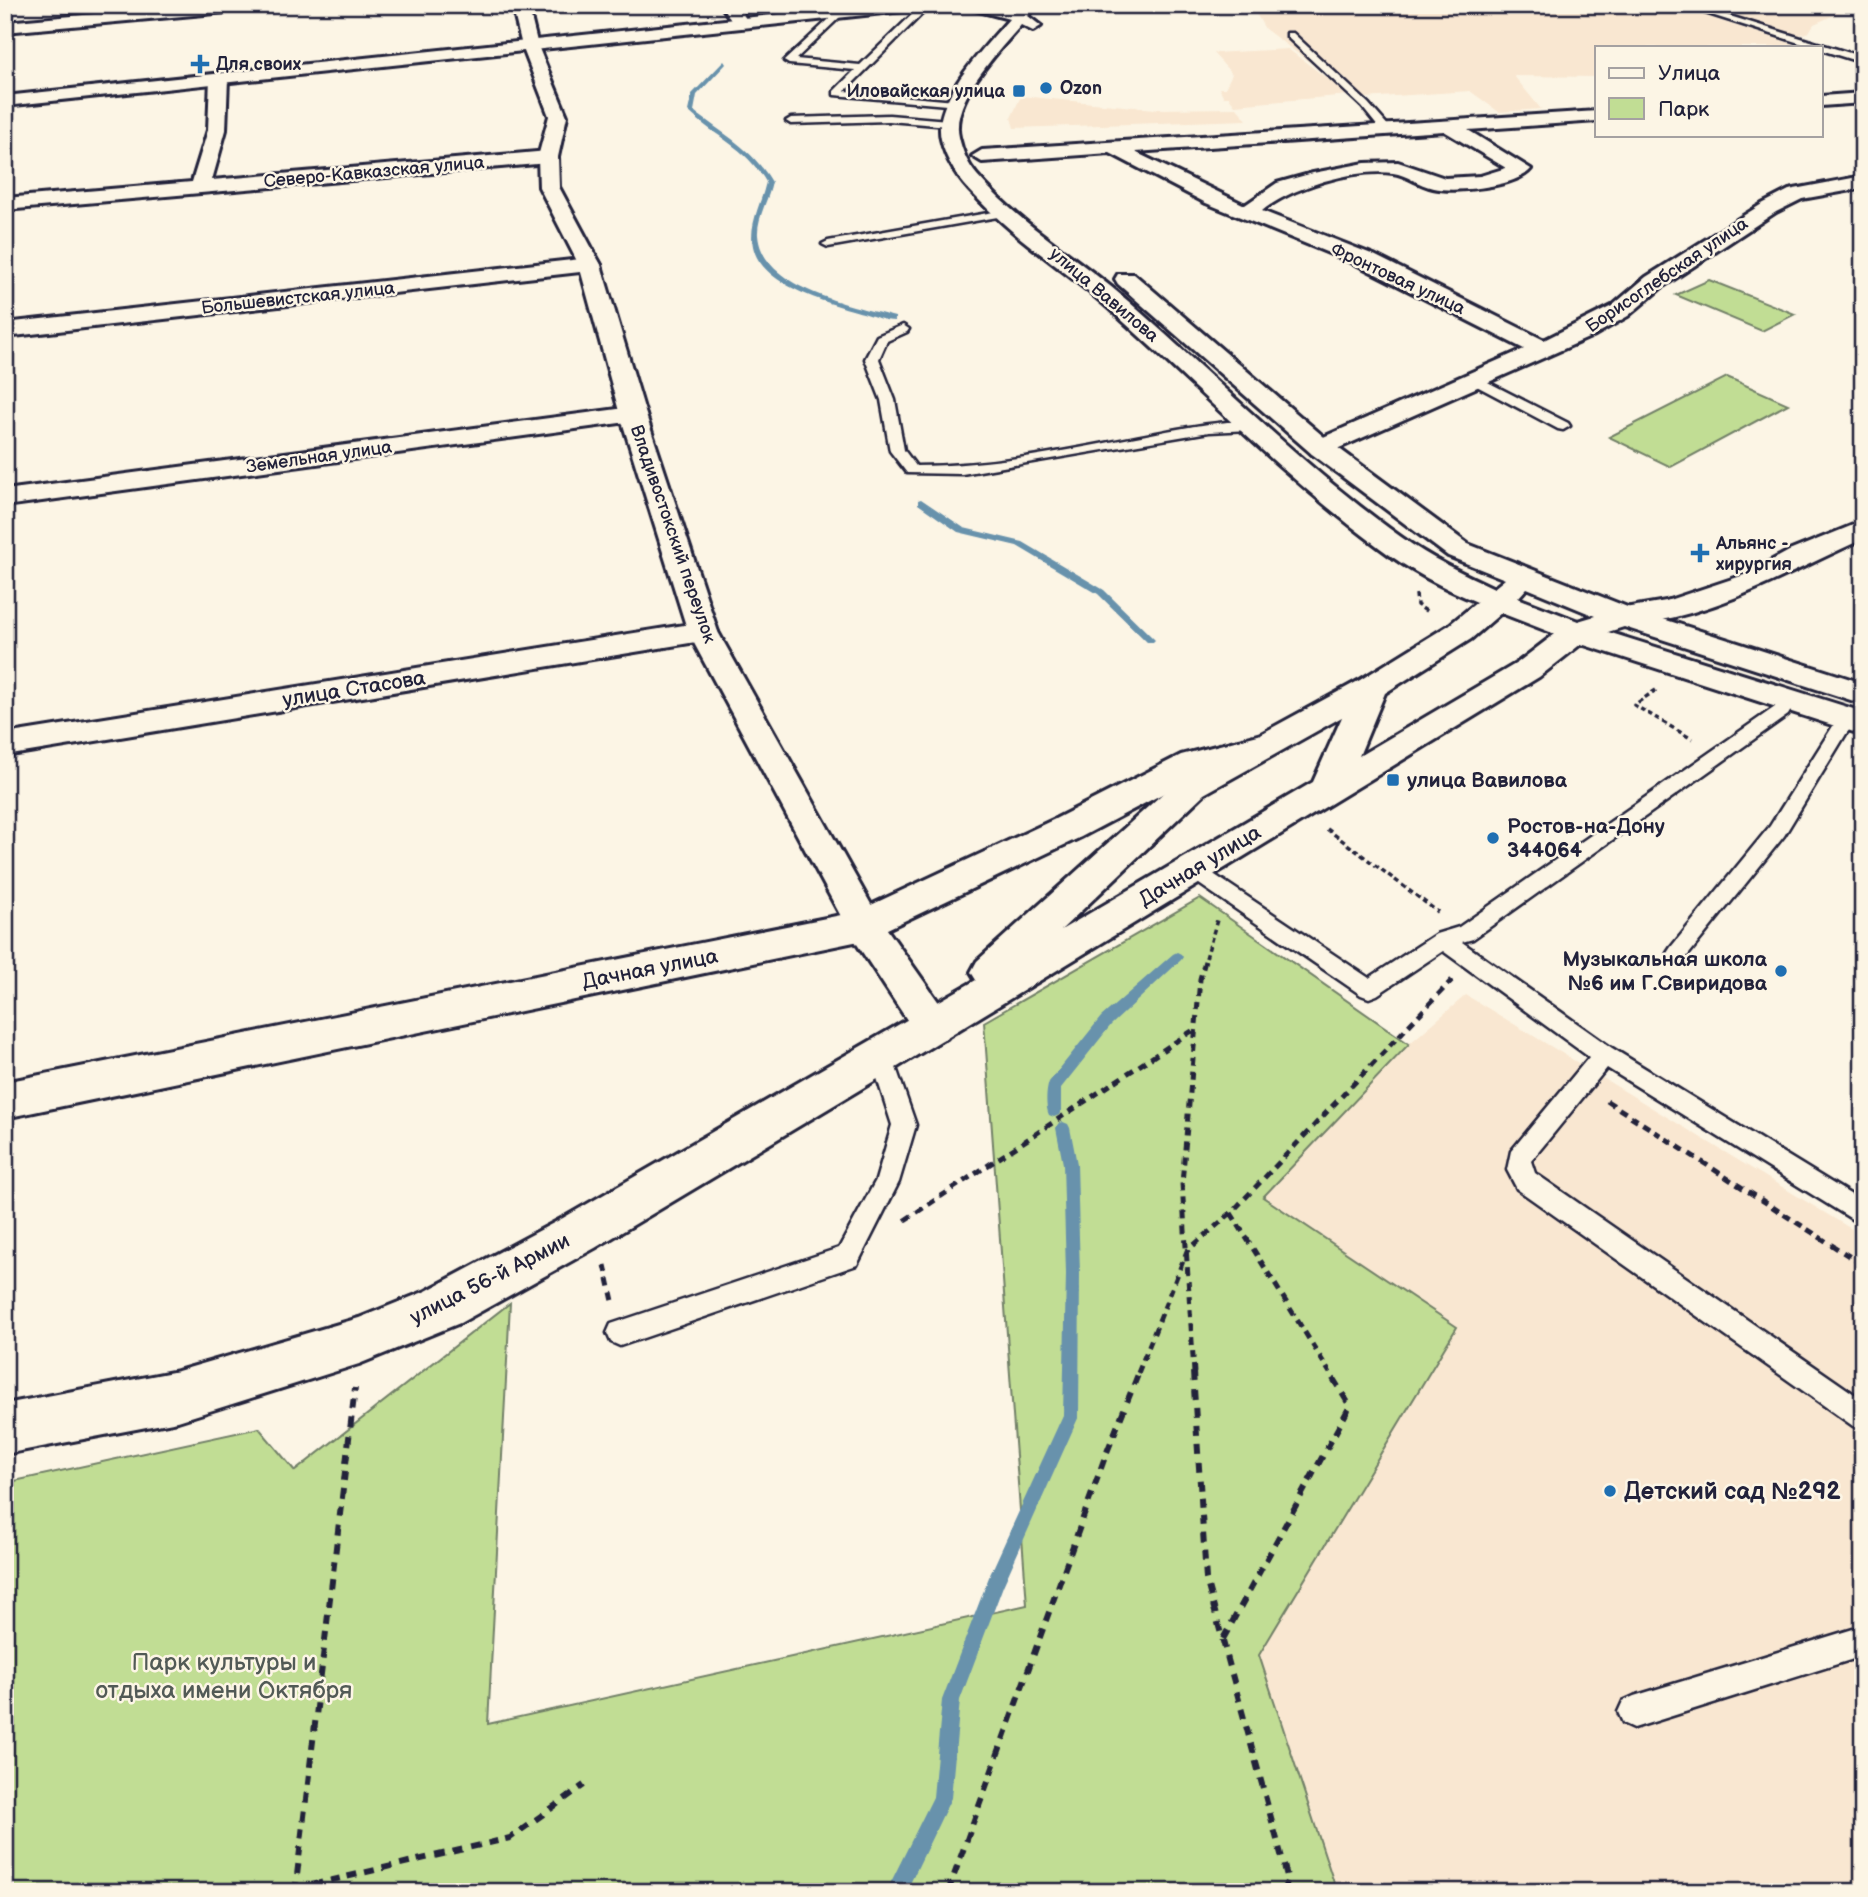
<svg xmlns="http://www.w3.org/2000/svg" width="1868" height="1897" viewBox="0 0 1868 1897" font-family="'Balsamiq Sans',sans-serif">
<rect width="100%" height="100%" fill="#fcf5e5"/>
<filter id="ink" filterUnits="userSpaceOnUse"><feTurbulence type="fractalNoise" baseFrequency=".0143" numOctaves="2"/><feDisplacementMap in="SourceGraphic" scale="14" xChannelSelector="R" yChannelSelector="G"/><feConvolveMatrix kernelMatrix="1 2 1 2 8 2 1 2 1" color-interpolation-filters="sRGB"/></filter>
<g filter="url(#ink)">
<path fill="#f9e7d1" d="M 1251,5 L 1671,5 L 1803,47 L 1597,47 L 1597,77 L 1514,76 L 1541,109 L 1499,112 L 1470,91 L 1365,98 L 1342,75 L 1328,76 L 1265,29 Z
M 1692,5 L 1857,5 L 1814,24 L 1809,32 L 1793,37 Z
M 1288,49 L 1349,95 L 1235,105 L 1229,97 L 1224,97 L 1219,88 L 1225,88 L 1232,74 L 1213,53 Z
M 1021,96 L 1155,109 L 1237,108 L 1247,120 L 1014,128 L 1011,118 Z
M 1466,995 L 1863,1236 L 1863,1892 L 1337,1892 L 1259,1655 L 1457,1327 L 1262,1197 L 1409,1044 Z"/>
<path fill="#c1dd94" stroke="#728068" stroke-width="2" d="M 1709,280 L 1795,314 L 1762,331 L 1676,295 Z
M 1727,377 L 1788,404 L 1671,467 L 1609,437 Z
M 1200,898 L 1409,1044 L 1263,1197 L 1457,1327 L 1259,1655 L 1337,1892 L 5,1892 L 5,1483 L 259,1428 L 295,1471 L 510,1303 L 488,1724 L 1027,1605 L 984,1022 Z"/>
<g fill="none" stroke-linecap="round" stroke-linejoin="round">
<path fill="#6892ac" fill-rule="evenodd" d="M 747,5 L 751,5 L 751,9 L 747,9 Z
M 724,61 L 726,64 L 697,95 L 694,111 C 724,135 752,148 772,182 C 769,199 757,217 758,235 C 762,289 852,305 895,317 L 895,321 C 884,321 873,316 863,313 C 831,304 765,287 754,250 C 747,226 761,205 766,182 C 745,146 716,138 688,111 L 692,94 Z
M 921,499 L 964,528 L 1023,542 L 1104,590 L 1155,640 L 1153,642 L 1147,642 L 1098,594 L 1017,546 L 958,532 L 918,504 L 918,500 Z
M 1177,952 L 1181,954 L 1183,957 L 1181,960 L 1111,1025 L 1061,1088 L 1061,1111 L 1059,1115 L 1054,1117 L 1049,1115 C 1045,1107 1046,1090 1049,1082 L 1101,1017 L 1173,954 Z
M 1063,1122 L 1068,1124 L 1070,1128 L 1077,1164 L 1080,1274 L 1079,1416 L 1003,1586 L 960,1700 L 951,1798 L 906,1892 L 886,1892 L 933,1797 L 942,1700 L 989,1577 L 1063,1415 L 1066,1274 L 1063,1164 L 1056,1128 L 1058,1124 Z"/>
<defs>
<path id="lane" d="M 922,5 L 931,5 L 845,91 L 955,101 L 958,102 L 958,106 L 834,95 L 834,91 L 855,70 L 789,64 L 784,61 L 840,9 L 843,14 L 796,59 L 860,65 Z
M 1680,5 L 1694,5 L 1863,57 L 1863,63 L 1821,50 L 1821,47 L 1812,47 Z
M 1287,33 L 1293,33 L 1368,103 L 1391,129 L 1391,133 L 1383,133 L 1362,107 L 1287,37 Z
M 889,115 L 948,120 L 953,123 L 948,126 L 889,121 L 791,124 L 786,121 L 791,118 Z
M 1005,210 L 1009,211 L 1009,215 L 828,247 L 822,244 L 828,241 Z
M 903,325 L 909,329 L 907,332 L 887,341 L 879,359 L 895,400 L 904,450 L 916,466 C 1008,466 1099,443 1189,427 C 1203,425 1247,417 1257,426 L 1250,430 L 1209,432 L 962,474 L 907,473 L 890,451 L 881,400 L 865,359 L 877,336 Z
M 1476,376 L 1568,423 L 1570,426 L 1563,430 L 1558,429 L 1471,383 L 1471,377 Z
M 1788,694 L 1797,700 L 1788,715 L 1473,939 L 1462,942 L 1612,1048 L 1863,1202 L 1863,1226 L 1607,1068 L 1531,1161 L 1535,1173 L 1863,1400 L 1863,1430 L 1853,1426 L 1517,1189 L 1507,1170 L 1511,1151 L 1589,1057 L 1443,951 L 1377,995 L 1369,998 L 1361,995 L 1186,875 L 1183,870 L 1186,865 L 1193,863 L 1200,865 L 1369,978 L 1436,934 L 1459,927 L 1775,707 L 1782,696 Z
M 1849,713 L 1858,719 L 1846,734 L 1784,836 L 1685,959 L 1678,961 L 1671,959 L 1667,953 L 1671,947 L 1770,826 L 1833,726 L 1843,715 Z
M 881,1047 L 889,1049 L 892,1056 L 916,1125 L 899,1182 L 857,1265 L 620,1346 L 611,1342 L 607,1333 L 611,1324 L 839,1248 L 876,1180 L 892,1125 L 870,1056 L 873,1049 Z
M 1863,1626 L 1863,1656 L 1634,1728 L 1623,1723 L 1618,1712 L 1623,1701 L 1634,1696 Z"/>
<path id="street" d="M 195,5 L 256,5 L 249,10 L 5,32 L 5,22 Z
M 721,5 L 737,5 L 748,22 L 746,25 L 734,25 Z
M 219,73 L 228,78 L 226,130 L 212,180 L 548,151 L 558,157 L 548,163 L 5,210 L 5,198 L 192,182 L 208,130 L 210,78 Z
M 1863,93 L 1863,103 L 1821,106 L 1821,96 Z
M 1597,111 L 1597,121 L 1468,130 L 1531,169 C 1517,187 1454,193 1433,188 C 1419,185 1407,175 1393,173 C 1355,168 1291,187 1262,211 L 1374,255 L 1544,340 L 1612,306 L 1646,277 L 1762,204 L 1789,190 L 1863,176 L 1863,188 L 1802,199 L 1776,212 L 1662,287 L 1628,316 L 1595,335 L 1321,456 L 1312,454 L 1308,448 L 1312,442 L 1524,349 L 1358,265 L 1206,203 L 1110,153 L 982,162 L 972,156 L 982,150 ZM 1444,131 L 1506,168 L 1480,176 L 1445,178 L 1398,162 L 1365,163 L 1313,173 L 1277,183 L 1245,205 L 1135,152 Z
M 590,258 L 598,260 L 601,265 L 598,270 L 5,337 L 5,323 Z
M 633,407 L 642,410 L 646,415 L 642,420 L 5,506 L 5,490 Z
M 1863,521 L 1863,539 C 1795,569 1730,608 1656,621 C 1641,623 1628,627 1613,624 L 1609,617 L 1613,610 L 1666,601 L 1747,574 L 1789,551 Z
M 703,622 L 714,625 L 718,632 L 714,639 L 5,756 L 5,734 Z
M 1262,734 L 1274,737 L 1279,745 L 1274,753 L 1204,772 L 1081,837 L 864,940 L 5,1118 L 5,1082 L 856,912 L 1055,819 L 1181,755 Z"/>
<path id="secondary" d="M 512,5 L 528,5 L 538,46 L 567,116 L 558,157 L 559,187 L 601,265 L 646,415 L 718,632 L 877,915 L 947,1014 L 953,1026 L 947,1038 L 933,1042 L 919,1038 L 851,935 L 688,632 L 620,415 L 579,265 L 539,187 L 538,157 L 549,116 L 522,46 Z"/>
<path id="primary" d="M 866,5 L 919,5 L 912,10 L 5,106 L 5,96 Z
M 966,5 L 992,5 L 1016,11 L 1021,5 L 1036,5 L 1028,16 L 1041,26 L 1033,31 L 1021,25 C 999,51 950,100 959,137 C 962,151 968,165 977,175 C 1020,225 1079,258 1128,301 C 1218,380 1303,467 1401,537 C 1430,558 1462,573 1494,588 L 1505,579 L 1448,556 L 1312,454 L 1118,284 L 1115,279 L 1118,274 L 1134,274 L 1330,442 L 1468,544 L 1635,610 L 1863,683 L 1863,704 L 1624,627 L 1608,632 L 1863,712 L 1863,735 L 1581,644 L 1539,677 L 896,1068 L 595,1248 L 460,1323 L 359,1364 L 178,1421 L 5,1454 L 5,1404 L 178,1371 L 359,1318 L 426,1291 L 563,1218 L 976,980 L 971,972 L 977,961 L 1180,778 L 1360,680 L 1449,625 L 1477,602 C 1443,588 1409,570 1380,548 C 1285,478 1202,392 1114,313 C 1070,273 1017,241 976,197 C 960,181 946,162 941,139 C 932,100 985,47 1009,19 L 968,8 ZM 1527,588 L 1595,616 L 1578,621 L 1518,598 ZM 1501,613 L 1555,634 L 1517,663 L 1359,756 L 1385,693 L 1471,639 ZM 1342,717 L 1313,782 L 1061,930 L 1204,794 Z"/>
</defs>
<use href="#lane" stroke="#22223b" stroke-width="5"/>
<use href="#street" stroke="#22223b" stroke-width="6"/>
<use href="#secondary" stroke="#22223b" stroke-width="6"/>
<use href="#primary" stroke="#22223b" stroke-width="6"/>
<path stroke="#22223b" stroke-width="3.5" stroke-dasharray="5 3.5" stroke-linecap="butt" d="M 1416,594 L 1417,605 L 1429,613
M 1656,690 L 1634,705 L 1692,739
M 1327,829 L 1438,912
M 1206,958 L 1217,920"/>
<path stroke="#22223b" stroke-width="5" stroke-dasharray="8 6" stroke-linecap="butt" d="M 1607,1101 L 1863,1265
M 1231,1213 L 1330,1373
M 905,1220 L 1195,1029
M 605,1265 L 613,1301
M 1138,1373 L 1187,1251 L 1231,1213 L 1452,980
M 1194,1373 L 1182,1183 L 1200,979 L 1206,957"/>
<path stroke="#22223b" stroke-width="6" stroke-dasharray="10 8" stroke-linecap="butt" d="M 1193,1372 L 1206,1579 L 1288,1880 L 1282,1892
M 1223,1639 L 1350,1406 L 1329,1372
M 295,1889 L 510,1838 L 584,1785
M 295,1892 L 355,1388
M 948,1892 L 1105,1457 L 1139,1372"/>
<use href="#lane" fill="#fcf5e5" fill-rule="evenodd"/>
<use href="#street" fill="#fcf5e5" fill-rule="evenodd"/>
<use href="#secondary" fill="#fcf5e5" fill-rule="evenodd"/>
<use href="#primary" fill="#fcf5e5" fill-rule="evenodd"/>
</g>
</g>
<g fill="#1f6fb2" stroke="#fcf5e5" stroke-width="2.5">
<path d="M196.5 53.5h7v7h7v7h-7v7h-7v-7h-7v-7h7z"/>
<circle cx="1046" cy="88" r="7"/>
<rect x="1012" y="84" width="14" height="14" rx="3.5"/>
<path d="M1696.5 542.5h7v7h7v7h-7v7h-7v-7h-7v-7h7z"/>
<rect x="1386" y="773" width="14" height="14" rx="3.5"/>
<circle cx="1493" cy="838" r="7"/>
<circle cx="1781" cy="971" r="7"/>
<circle cx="1610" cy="1491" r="7"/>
</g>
<g text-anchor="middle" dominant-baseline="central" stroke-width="5" stroke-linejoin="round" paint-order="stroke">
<g font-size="18" font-weight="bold" fill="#22223b" stroke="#fcf5e5" text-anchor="start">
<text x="216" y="64">Для своих</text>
<text x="1060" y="88">Ozon</text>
<text x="1005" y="91" text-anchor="end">Иловайская улица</text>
<text x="1716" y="543">Альянс -<tspan x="1716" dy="21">хирургия</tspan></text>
</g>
<g font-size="18" fill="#22223b" stroke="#fcf5e5">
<text transform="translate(374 172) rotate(-5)">Северо-Кавказская улица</text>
<text transform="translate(1667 275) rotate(-34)">Борисоглебская улица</text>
<text transform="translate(1398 279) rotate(25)">Фронтовая улица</text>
<text transform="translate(1104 295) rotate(40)">улица Вавилова</text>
<text transform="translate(298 298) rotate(-6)">Большевистская улица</text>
<text transform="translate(319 457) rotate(-8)">Земельная улица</text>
<text transform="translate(673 534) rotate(71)">Владивостокский переулок</text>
</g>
<g font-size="21" fill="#22223b" stroke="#fcf5e5">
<text transform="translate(354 689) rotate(-9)">улица Стасова</text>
<text transform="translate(1200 866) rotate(-31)">Дачная улица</text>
<text transform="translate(650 969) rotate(-11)">Дачная улица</text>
<text transform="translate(490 1279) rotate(-27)">улица 56-й Армии</text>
</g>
<g font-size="21" font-weight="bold" fill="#22223b" stroke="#fcf5e5" text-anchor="start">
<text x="1407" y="780">улица Вавилова</text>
<text x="1507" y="826">Ростов-на-Дону<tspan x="1507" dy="24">344064</tspan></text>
<text x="1767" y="959" text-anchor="end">Музыкальная школа<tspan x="1767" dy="24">№6 им Г.Свиридова</tspan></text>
</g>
<g font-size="24" font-weight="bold" fill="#22223b" stroke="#fcf5e5" text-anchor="start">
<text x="1624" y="1491">Детский сад №292</text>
</g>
<g font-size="24" fill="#525a56" stroke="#fcf5e5">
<text x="224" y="1662">Парк культуры и<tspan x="224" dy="28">отдыха имени Октября</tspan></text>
</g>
</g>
<rect width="1868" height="1897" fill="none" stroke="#fcf5e5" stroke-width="28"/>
<rect x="14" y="14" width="1840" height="1869" fill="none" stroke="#22223b" stroke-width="2.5" filter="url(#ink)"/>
<rect x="1595" y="46" width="228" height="91" fill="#fcf5e5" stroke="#a5a1a1" stroke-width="2"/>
<rect x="1609" y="68" width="35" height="10" fill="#fcf5e5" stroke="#a5a1a1" stroke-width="2"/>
<text x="1658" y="80" font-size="21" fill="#22223b">Улица</text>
<rect x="1609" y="98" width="35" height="21" fill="#c1dd94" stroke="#a5a1a1" stroke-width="2"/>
<text x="1658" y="116" font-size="21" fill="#22223b">Парк</text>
</svg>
